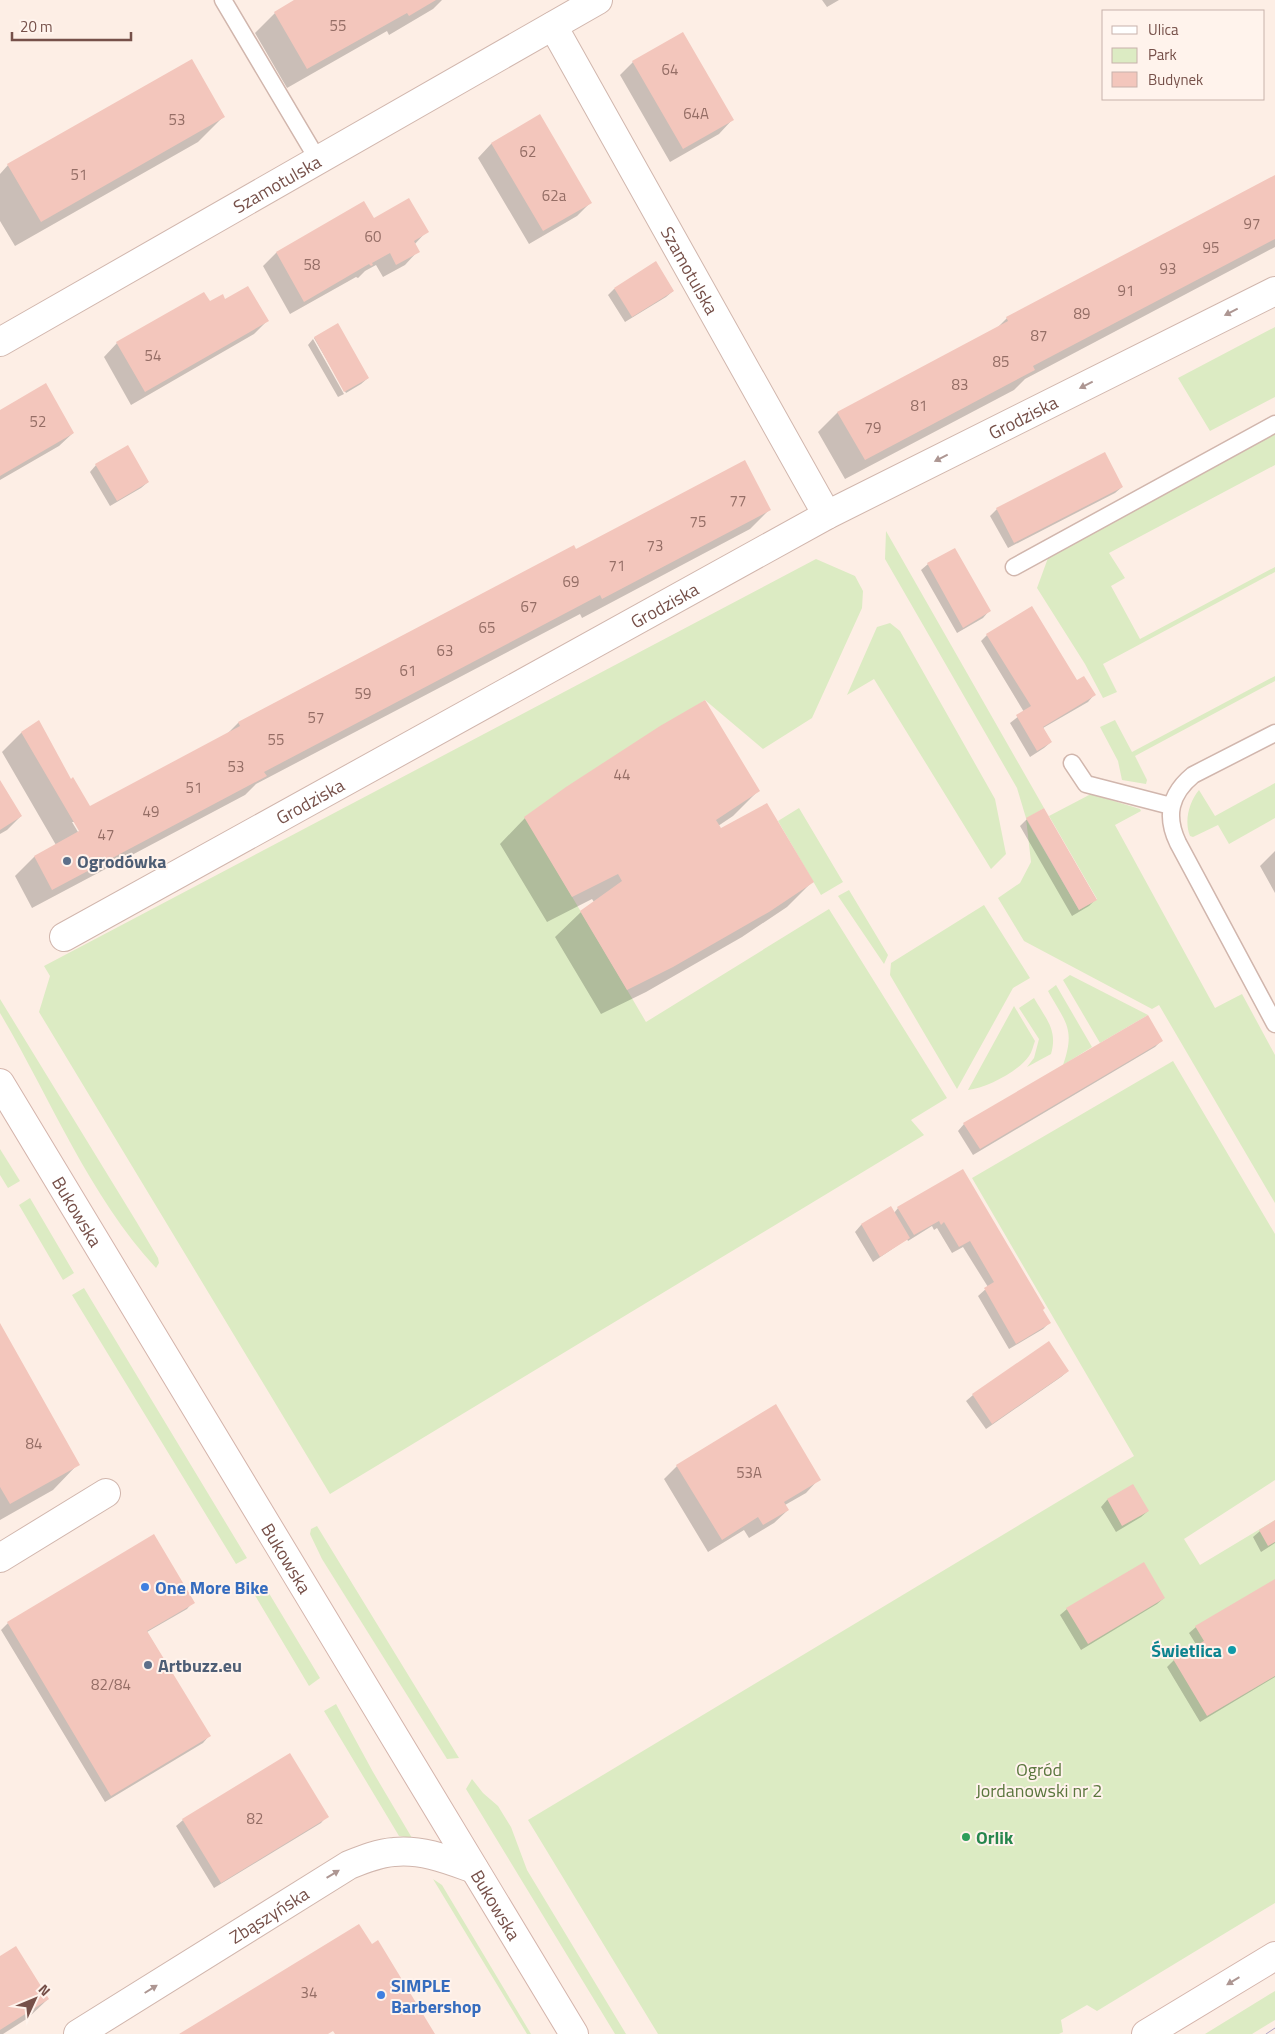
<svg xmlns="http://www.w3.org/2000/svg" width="1275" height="2034" viewBox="0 0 1275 2034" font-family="'Titillium Web',sans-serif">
<rect width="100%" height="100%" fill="#fdeee5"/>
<path fill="#dcebc3" d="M 1275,327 L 1275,397 L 1210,431 L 1178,378 Z
M 1275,434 L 1275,465 L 1109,553 L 1125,578 L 1111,586 L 1140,639 L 1275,567 L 1275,572 L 1103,664 L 1117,692 L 1103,698 L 1085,664 L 1037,588 L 1048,558 Z
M 886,531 L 1044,808 L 1026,819 L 1079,910 L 1097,899 L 1049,816 L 1091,794 L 1140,809 L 1141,811 L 1115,825 L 1215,1008 L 1242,994 L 1275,1055 L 1275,1203 L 1159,1005 L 1152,1009 L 1024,941 L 998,898 L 1020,883 L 1031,862 L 1026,818 L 1017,788 L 885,559 Z
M 816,559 L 855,576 L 863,591 L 862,608 L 812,718 L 763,749 L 705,700 L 525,817 L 646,1022 L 829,909 L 947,1098 L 911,1120 L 924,1135 L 330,1494 L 39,1012 L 50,976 L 44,966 Z
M 890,623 L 900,631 L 995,799 L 1006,854 L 991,869 L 874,679 L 847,695 L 877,627 Z
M 1275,676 L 1275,681 L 1135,756 L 1147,780 L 1146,784 L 1122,780 L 1118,761 L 1100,727 L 1115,720 L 1132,752 Z
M 1275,783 L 1275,818 L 1229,844 L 1218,825 L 1193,837 L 1190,836 C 1184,821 1189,802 1199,790 L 1215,816 Z
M 799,808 L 843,882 L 821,895 L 778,821 Z
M 849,890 L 888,955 L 884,964 L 838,896 Z
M 984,905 L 1030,978 L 1013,988 L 957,1089 L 890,975 L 891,963 Z
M 1070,975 L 1148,1015 L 1100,1043 L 1063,980 Z
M 1056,985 L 1092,1047 L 1063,1065 C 1076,1028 1065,1022 1048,991 Z
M 1034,998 C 1046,1019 1058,1030 1051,1054 L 1027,1067 L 1034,1058 L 1039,1039 L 1019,1008 Z
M 0,999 L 136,1221 L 158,1258 L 159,1263 L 156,1268 C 88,1194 51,1099 0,1013 Z
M 1014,1006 L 1035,1041 C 1033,1046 1032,1052 1029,1056 C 1018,1072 986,1088 968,1090 Z
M 1173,1061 L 1275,1234 L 1275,1480 L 1184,1539 L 1200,1565 L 1275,1520 L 1275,1903 L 1097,2011 L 1087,2005 L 1061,2020 L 1063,2032 L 1059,2034 L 658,2034 L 528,1820 L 1134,1456 L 972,1178 Z
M 0,1149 L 20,1181 L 8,1188 L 0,1175 Z
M 30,1198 L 74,1273 L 63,1280 L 19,1205 Z
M 84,1288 L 247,1558 L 236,1564 L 72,1295 Z
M 317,1526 L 459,1758 L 447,1759 L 322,1559 L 310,1534 L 311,1529 Z
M 264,1585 L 320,1678 L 309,1686 L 253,1592 Z
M 336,1704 L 373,1772 L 412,1838 L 399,1836 L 324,1711 Z
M 472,1779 L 483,1793 L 498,1806 L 511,1827 L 527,1870 L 626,2034 L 615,2034 L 466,1789 Z
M 433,1879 L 442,1885 L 531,2034 L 527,2034 Z
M 1275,1991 L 1275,2020 L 1252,2034 L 1205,2034 Z"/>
<path fill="#0003" fill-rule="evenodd" d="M 295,0 L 442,0 L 433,9 L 389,35 L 387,31 L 287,88 L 255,33 L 275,13 Z
M 822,0 L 839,0 L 827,7 Z
M 633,62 L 732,120 L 719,134 L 670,162 L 620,75 Z
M 224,116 L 198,142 L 15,246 L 0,221 L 0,174 L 8,165 Z
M 540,116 L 590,203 L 577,216 L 529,244 L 478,158 L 491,144 Z
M 1275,177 L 1275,247 L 1025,379 L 1014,390 L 845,479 L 818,432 L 837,413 L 996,329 L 1007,318 Z
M 363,203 L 373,220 L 427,231 L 414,245 L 418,251 L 405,265 L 383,277 L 376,265 L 365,271 L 358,278 L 356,277 L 290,314 L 263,266 L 276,253 Z
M 614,289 L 673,291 L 666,297 L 625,322 L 608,295 Z
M 225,300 L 267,321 L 254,334 L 131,405 L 104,357 L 117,343 L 210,303 Z
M 338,325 L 368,378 L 361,384 L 346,393 L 314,338 Z
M 313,339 L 344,394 L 338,397 L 308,345 Z
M 0,411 L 73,433 L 59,446 L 0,480 Z
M 96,465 L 148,482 L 141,488 L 110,506 L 90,472 Z
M 1122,487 L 1115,493 L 1008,548 L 990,516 L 997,509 Z
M 770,509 L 750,529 L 582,618 L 580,614 L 256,784 L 245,795 L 32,908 L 15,876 L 34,857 L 56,845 L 2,752 L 21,733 L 39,722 L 70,781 L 90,807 L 227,734 L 238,723 L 573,547 L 576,550 ZM 72,822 L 75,822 L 83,836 L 81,837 Z
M 928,564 L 989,611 L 983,618 L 957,633 L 921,570 Z
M 987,635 L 1076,682 L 1094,695 L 1088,702 L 1043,728 L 1051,742 L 1044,748 L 1030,757 L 1010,723 L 1024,712 L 981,641 Z
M 0,782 L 21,816 L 7,830 L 0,834 Z
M 758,791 L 733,816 L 718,826 L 720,830 L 812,882 L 787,907 L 742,937 L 646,992 L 601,1014 L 555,937 L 581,912 L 594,902 L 592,899 L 547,922 L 500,844 L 525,818 Z
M 1044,810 L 1096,899 L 1089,906 L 1072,916 L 1020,826 L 1027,819 Z
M 1275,851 L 1275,893 L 1260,866 Z
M 1161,1041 L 1155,1047 L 973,1155 L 958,1131 L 964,1124 Z
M 962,1171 L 1049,1323 L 1043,1329 L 1009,1349 L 978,1296 L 988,1287 L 963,1247 L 952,1253 L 937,1228 L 934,1230 L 932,1226 L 908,1241 L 907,1239 L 873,1262 L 855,1232 L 861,1225 L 891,1208 L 894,1213 L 898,1208 Z
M 0,1326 L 78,1464 L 53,1490 L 0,1520 Z
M 1068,1371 L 1061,1377 L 986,1429 L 966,1401 L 973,1395 Z
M 677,1466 L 819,1479 L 806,1493 L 785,1505 L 788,1510 L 774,1523 L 749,1538 L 744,1530 L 708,1552 L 664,1479 Z
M 1133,1485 L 1148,1511 L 1141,1517 L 1116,1532 L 1101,1507 L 1107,1500 Z
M 1275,1522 L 1275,1543 L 1261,1552 L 1253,1537 L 1260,1531 Z
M 153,1536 L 193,1602 L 187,1609 L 147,1632 L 209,1736 L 203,1743 L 105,1802 L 1,1630 L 8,1623 Z
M 1275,1580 L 1275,1677 L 1200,1722 L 1167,1667 L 1174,1660 L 1197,1646 L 1189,1633 L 1196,1627 Z
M 1164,1598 L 1157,1604 L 1081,1650 L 1060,1615 L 1067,1609 Z
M 327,1816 L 321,1823 L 214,1888 L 176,1826 L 183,1820 Z
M 0,1958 L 48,1999 L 28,2018 L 3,2034 L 0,2034 Z"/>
<path fill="#f3c6bc" d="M 294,0 L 436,0 L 409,16 L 407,13 L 307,69 L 274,12 Z
M 683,32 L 734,120 L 683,149 L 632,61 Z
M 192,59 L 225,117 L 41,222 L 7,164 Z
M 540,114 L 592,203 L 543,231 L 491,143 Z
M 1275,175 L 1275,239 L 1033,366 L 1035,370 L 865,460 L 837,412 L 1008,321 L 1006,317 Z
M 409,198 L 429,232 L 414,241 L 420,252 L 396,265 L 390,253 L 372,263 L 373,265 L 371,266 L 369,264 L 304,302 L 276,252 L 364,201 L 374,218 Z
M 656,261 L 674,291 L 632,317 L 614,288 Z
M 248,286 L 269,321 L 145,392 L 116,342 L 204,292 L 210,301 L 223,294 L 225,299 Z
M 338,323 L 369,378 L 344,392 L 314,337 Z
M 46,383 L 74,433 L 0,476 L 0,410 Z
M 128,445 L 149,482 L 117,501 L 95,464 Z
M 1105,452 L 1123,487 L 1014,543 L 996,508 Z
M 745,460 L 771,510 L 602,599 L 600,595 L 264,772 L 267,776 L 52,890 L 34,856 L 79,831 L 21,732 L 39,720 L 71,779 L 73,777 L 90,806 L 240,726 L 238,722 L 574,545 L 576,549 Z
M 955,548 L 991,611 L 963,628 L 927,563 Z
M 1032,606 L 1077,680 L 1084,676 L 1096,695 L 1043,727 L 1052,742 L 1037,751 L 1016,715 L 1031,706 L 986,634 Z
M 705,700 L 760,791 L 716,820 L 721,828 L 767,803 L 814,882 L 769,912 L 673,967 L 627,990 L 580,911 L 622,881 L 618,874 L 572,897 L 524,817 L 566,787 L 660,726 Z
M 0,780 L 22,816 L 0,830 Z
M 1044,808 L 1097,900 L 1079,910 L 1026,818 Z
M 1148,1015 L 1163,1041 L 980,1149 L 963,1123 Z
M 963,1169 L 1045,1308 L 1043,1310 L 1051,1323 L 1016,1344 L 984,1288 L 994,1282 L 970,1241 L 959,1247 L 944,1222 L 941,1225 L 939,1221 L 914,1235 L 897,1207 Z
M 891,1206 L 910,1238 L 880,1257 L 861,1224 Z
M 0,1323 L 80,1465 L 10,1504 L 0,1487 Z
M 1049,1341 L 1069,1371 L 992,1424 L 972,1394 Z
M 776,1404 L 821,1480 L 784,1502 L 789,1510 L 763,1525 L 758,1517 L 722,1540 L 676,1465 Z
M 1133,1484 L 1149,1511 L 1122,1526 L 1107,1499 Z
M 1275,1520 L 1275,1542 L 1268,1546 L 1259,1530 Z
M 154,1534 L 195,1603 L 147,1631 L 211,1736 L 111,1796 L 7,1622 Z
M 1144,1562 L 1165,1598 L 1088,1644 L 1066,1608 Z
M 1275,1579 L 1275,1676 L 1207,1716 L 1173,1659 L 1204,1641 L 1195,1626 Z
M 290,1753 L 329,1817 L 221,1883 L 182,1819 Z
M 359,1924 L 372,1944 L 378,1940 L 435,2034 L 335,2034 L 333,2031 L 328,2034 L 179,2034 Z
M 16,1946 L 49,1999 L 0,2030 L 0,1956 Z"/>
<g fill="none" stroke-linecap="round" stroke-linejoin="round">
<defs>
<path id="lane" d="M 223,0 L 318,160
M 1014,567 L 1275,424
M 1275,733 L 1193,775 C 1170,794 1165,816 1178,843 L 1275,1024
M 1072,763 L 1086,784 L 1171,806"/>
<g id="street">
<path id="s1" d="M 553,26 L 827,515"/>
<path id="s2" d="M 0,342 L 598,0"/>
<path id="s3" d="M 64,937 L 827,515 L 1275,291"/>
<path d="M 0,1558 L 106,1493"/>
<path id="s4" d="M 78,2034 L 349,1865 C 364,1859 379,1853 394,1852 C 422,1849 449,1860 474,1869"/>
</g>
<g id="secondary">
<path id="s5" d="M 0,1083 L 574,2034"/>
<path d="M 1146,2034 L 1275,1956"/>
</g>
</defs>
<use href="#lane" stroke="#d1b6ad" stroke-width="19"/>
<use href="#street" stroke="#d1b6ad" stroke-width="30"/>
<use href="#secondary" stroke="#d4b4ab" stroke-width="30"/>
<use href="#lane" stroke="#fff" stroke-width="16"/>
<use href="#street" stroke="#fff" stroke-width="28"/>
<use href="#secondary" stroke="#fff" stroke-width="28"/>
<path stroke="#aea3c7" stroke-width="1" d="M 1266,2034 L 1275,2028"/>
</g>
<defs><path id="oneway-solid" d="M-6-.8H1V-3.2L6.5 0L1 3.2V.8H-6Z" transform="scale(1.25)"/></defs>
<g fill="#ad9692">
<use href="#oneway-solid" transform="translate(1231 312) rotate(153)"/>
<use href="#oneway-solid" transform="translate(1086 385) rotate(153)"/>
<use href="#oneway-solid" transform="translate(941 458) rotate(153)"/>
<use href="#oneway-solid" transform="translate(333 1874) rotate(-31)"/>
<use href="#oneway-solid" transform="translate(1233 1981) rotate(149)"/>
<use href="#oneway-solid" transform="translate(151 1989) rotate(-32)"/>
</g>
<g fill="#5c6f8a" stroke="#fff3ec" stroke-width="2">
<circle cx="67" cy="861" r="5"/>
<circle cx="148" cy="1665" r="5"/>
</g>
<g fill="#3f7fe0" stroke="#fff3ec" stroke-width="2">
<circle cx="145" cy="1587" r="5"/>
<circle cx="381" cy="1995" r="5"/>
</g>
<circle fill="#0f9aa8" stroke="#fff3ec" stroke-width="2" cx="1232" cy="1650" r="5"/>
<circle fill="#2e9e5b" stroke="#fff3ec" stroke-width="2" cx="966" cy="1837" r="5"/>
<g text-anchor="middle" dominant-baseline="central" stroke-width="4" stroke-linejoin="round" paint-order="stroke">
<g font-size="15" fill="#956e66">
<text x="338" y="25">55</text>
<text x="670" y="69">64</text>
<text x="696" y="113">64A</text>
<text x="177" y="119">53</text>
<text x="528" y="151">62</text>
<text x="79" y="174">51</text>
<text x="554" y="195">62a</text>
<text x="1252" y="223">97</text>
<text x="373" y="236">60</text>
<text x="1211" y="247">95</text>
<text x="312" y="264">58</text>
<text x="1168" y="268">93</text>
<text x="1126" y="290">91</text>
<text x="1082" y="313">89</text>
<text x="1039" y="335">87</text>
<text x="153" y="355">54</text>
<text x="1001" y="361">85</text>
<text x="960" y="384">83</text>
<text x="919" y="405">81</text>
<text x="38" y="421">52</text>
<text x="873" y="427">79</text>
<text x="738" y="500">77</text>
<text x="698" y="521">75</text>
<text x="655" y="545">73</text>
<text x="617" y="565">71</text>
<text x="571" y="581">69</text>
<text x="529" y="606">67</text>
<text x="487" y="627">65</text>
<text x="445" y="650">63</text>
<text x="408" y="670">61</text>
<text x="363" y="693">59</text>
<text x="316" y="717">57</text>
<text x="276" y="739">55</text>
<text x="236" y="766">53</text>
<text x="622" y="774">44</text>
<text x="194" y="787">51</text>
<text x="151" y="811">49</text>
<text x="106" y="834">47</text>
<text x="34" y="1443">84</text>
<text x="749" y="1472">53A</text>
<text x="111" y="1684">82/84</text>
<text x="255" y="1818">82</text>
<text x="309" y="1992">34</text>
</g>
<g font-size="18" fill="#765049" stroke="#fff3ec">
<text stroke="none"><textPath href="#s2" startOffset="319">Szamotulska</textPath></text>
<text stroke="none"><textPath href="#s1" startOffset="280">Szamotulska</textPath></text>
<text stroke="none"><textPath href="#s3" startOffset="1091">Grodziska</textPath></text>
<text stroke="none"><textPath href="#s3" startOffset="686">Grodziska</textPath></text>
<text stroke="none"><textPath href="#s3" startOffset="281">Grodziska</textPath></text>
<text stroke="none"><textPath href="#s5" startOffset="150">Bukowska</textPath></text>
<text stroke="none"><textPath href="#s5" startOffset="555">Bukowska</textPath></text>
<text stroke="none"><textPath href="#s5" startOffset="960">Bukowska</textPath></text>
<text stroke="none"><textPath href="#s4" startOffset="225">Zbąszyńska</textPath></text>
</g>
<g font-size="18" font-weight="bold" fill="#4e5e75" stroke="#fff3ec" text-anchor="start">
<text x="77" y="861">Ogrodówka</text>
<text x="158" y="1665">Artbuzz.eu</text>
</g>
<g font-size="18" font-weight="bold" fill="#366cbe" stroke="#fff3ec" text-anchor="start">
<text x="155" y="1587">One More Bike</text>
<text x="391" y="1985">SIMPLE<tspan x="391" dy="21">Barbershop</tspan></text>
</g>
<g font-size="18" font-weight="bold" fill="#0d838f" stroke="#fff3ec" text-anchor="end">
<text x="1222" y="1650">Świetlica</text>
</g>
<g font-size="18" fill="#5b773e" stroke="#fff3ec">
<text x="1039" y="1769">Ogród<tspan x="1039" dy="21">Jordanowski nr 2</tspan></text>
</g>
<g font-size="18" font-weight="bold" fill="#27864d" stroke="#fff3ec" text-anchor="start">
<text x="976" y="1837">Orlik</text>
</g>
</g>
<rect x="1102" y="10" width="162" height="90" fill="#fff3ec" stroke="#c8b2ab"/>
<rect x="1112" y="26" width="25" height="8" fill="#ffffff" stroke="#c8b2ab"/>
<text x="1148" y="35" font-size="15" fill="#765049">Ulica</text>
<rect x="1112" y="48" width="25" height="15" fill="#dcebc3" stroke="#c8b2ab"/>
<text x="1148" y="60" font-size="15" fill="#765049">Park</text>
<rect x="1112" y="72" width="25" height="15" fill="#f3c6bc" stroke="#c8b2ab"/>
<text x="1148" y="85" font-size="15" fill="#765049">Budynek</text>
<g transform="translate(35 1999) rotate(46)" stroke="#fff3ec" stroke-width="4" paint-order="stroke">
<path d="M0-4L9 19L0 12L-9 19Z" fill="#765049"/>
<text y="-8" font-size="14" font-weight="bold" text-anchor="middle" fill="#765049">N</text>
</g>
<path d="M12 32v8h119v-8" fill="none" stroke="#765049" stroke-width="2.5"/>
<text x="20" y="32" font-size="15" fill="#765049" stroke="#fff3ec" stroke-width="4" paint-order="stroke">20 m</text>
</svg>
